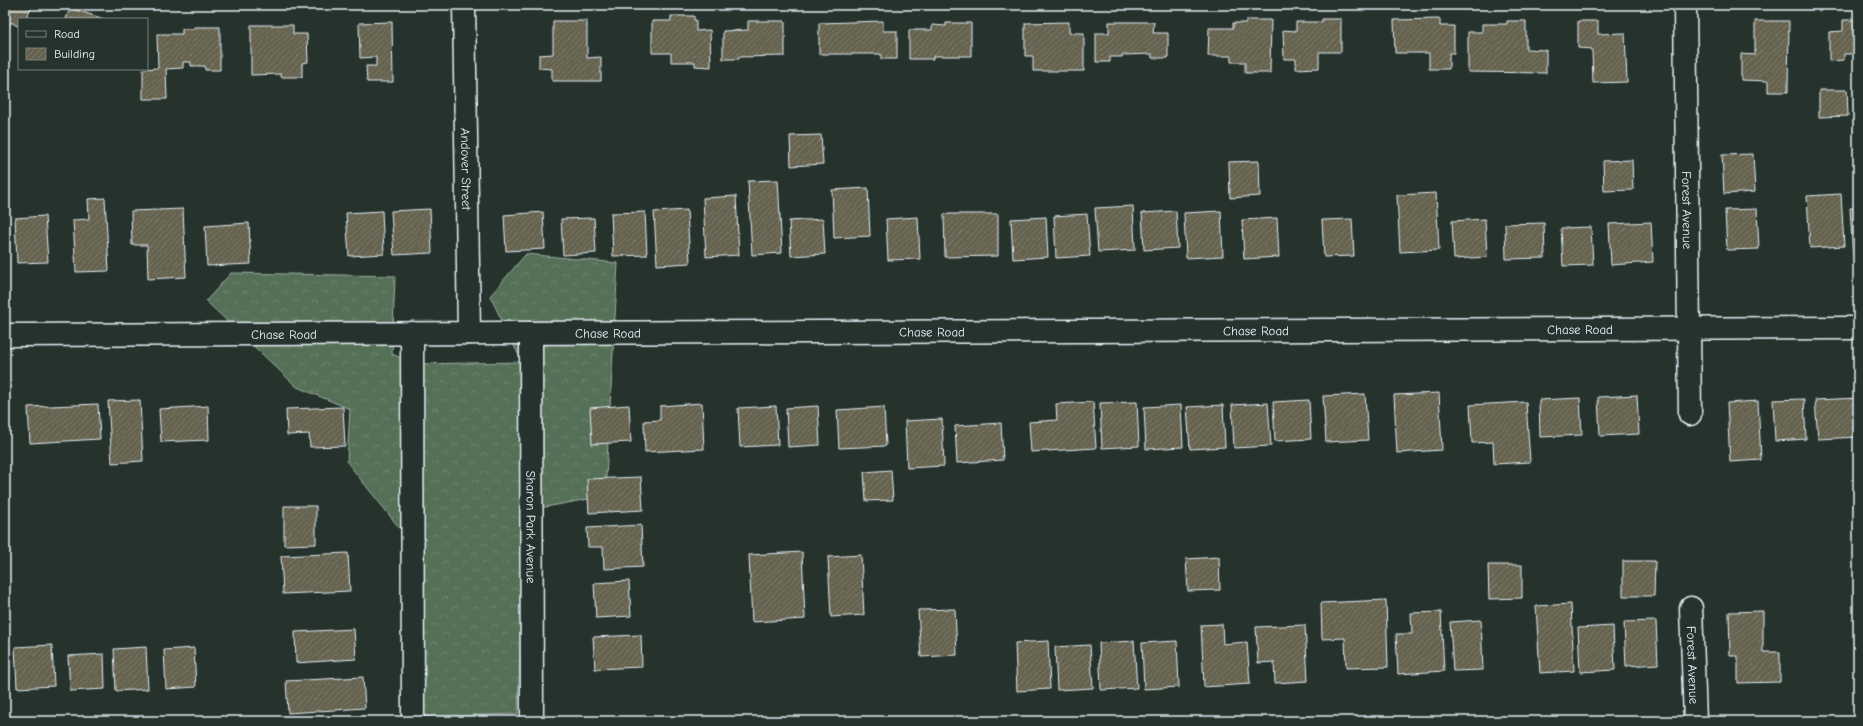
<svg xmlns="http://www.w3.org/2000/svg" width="1863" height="726" viewBox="0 0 1863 726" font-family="'Comic Neue',sans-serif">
<defs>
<pattern id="forest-crowns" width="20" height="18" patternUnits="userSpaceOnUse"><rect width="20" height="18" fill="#546f56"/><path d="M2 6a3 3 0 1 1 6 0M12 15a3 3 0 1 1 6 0" fill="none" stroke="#6d846f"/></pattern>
<pattern id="building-hatch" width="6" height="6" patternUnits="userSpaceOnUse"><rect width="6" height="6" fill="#65634f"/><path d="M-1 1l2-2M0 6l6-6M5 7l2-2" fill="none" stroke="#7b7a69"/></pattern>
</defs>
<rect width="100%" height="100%" fill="#26332d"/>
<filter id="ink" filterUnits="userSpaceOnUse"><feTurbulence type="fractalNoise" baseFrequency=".025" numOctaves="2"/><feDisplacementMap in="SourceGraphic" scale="8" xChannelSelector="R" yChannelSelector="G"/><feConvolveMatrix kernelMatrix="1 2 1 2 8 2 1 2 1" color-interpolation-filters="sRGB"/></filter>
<g filter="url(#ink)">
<path fill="url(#forest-crowns)" stroke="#9eb0a7" d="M 526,254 L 618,263 L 605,496 L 524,511 L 518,714 L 419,717 L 417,550 L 347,462 L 350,409 L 297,387 L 206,301 L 231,273 L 395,276 L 392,354 L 415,364 L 522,362 L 490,296 Z"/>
<path fill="url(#building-hatch)" stroke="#e8f1f8" d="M 5,5 L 26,5 L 31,8 L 25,19 L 19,19 L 19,27 L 11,22 L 9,27 L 5,25 Z
M 70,8 L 104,19 L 66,19 Z
M 671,16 L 694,16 L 694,20 L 696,20 L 696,31 L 710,30 L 711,67 L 695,66 L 695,62 L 671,62 L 671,53 L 652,53 L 652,21 L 671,21 Z
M 1322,19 L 1341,19 L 1341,52 L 1319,52 L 1319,68 L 1296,69 L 1296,59 L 1284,59 L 1283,30 L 1296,31 L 1296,22 L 1322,22 Z
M 1440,19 L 1440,26 L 1454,26 L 1454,53 L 1449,53 L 1449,69 L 1429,69 L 1429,53 L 1395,53 L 1394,20 Z
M 1246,20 L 1271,20 L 1270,73 L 1245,73 L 1245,62 L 1231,62 L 1231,56 L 1208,56 L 1209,28 L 1233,28 L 1233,23 L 1246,23 Z
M 1843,20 L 1858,20 L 1858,54 L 1844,54 L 1844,60 L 1829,61 L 1829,32 L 1843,31 Z
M 553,21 L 587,21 L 587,58 L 601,57 L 601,81 L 552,81 L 552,69 L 539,68 L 539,55 L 553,54 Z
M 748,21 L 785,21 L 785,56 L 739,57 L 739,59 L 723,59 L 723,31 L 748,30 Z
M 883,21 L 883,31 L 897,31 L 897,59 L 881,59 L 881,54 L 819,54 L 819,23 Z
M 1507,21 L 1526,21 L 1526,49 L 1546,50 L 1546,73 L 1468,72 L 1468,32 L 1482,32 L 1482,24 L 1507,24 Z
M 1578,21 L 1598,21 L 1598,34 L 1625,33 L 1627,82 L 1593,83 L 1592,49 L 1578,48 Z
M 1755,21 L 1789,21 L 1788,92 L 1768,92 L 1768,81 L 1741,80 L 1741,54 L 1755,55 Z
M 392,22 L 393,82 L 367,82 L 366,66 L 376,66 L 376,57 L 360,58 L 359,23 Z
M 1069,22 L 1069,33 L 1084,33 L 1084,71 L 1033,71 L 1033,56 L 1025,56 L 1025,23 Z
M 1109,22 L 1154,22 L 1153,33 L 1168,33 L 1168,58 L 1152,58 L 1152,54 L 1122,55 L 1122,57 L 1110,57 L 1110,62 L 1096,62 L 1096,33 L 1109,33 Z
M 946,23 L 971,23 L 971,56 L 933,56 L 933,59 L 909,59 L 909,30 L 932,30 L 932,25 L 946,26 Z
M 251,25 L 293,25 L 293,34 L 307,34 L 308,62 L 302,63 L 302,77 L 281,77 L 281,74 L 251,75 Z
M 194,27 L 220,27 L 220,70 L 205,70 L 205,66 L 191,66 L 191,62 L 183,62 L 183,68 L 166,69 L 167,99 L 143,99 L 143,69 L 158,68 L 157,34 L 182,34 L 182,29 L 194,29 Z
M 1819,90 L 1847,90 L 1848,116 L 1819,117 Z
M 821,135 L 823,164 L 791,166 L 790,136 Z
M 1753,154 L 1755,192 L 1724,194 L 1722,155 Z
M 1632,160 L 1633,190 L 1604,191 L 1603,161 Z
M 1259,161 L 1260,196 L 1230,198 L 1229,162 Z
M 778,180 L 782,253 L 752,255 L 748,181 Z
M 868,188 L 870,236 L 834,238 L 832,190 Z
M 1436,193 L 1439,250 L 1400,252 L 1397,195 Z
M 1841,194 L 1844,246 L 1810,248 L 1807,196 Z
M 736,196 L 739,255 L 706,257 L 703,198 Z
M 105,198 L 109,271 L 76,272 L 73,220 L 89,219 L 88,199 Z
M 1133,206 L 1135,250 L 1098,252 L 1095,208 Z
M 1850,208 L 1858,208 L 1858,258 L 1853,259 Z
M 183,209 L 186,277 L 148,279 L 147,245 L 132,245 L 131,211 Z
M 430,209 L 432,253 L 394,255 L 391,211 Z
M 1757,209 L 1759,249 L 1727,250 L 1725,210 Z
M 687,210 L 690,263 L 657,265 L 654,212 Z
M 382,211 L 384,254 L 349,256 L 346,213 Z
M 1176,211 L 1178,248 L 1144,250 L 1142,213 Z
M 1221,211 L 1223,256 L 1186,258 L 1184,213 Z
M 543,212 L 545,249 L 506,251 L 504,215 Z
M 645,212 L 647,255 L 613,256 L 611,213 Z
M 944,214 L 998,214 L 998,256 L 945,257 Z
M 1087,214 L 1090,256 L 1056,258 L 1054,216 Z
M 45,216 L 48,262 L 17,263 L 15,218 Z
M 918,217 L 920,259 L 888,260 L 886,219 Z
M 1046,217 L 1048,257 L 1013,259 L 1011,219 Z
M 594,218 L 596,253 L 563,255 L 561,219 Z
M 1277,218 L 1279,257 L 1244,259 L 1242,220 Z
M 823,219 L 825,254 L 791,256 L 789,221 Z
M 1352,219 L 1354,256 L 1324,257 L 1322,220 Z
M 1485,219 L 1487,257 L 1454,259 L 1452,221 Z
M 1651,222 L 1653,262 L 1611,265 L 1609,224 Z
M 249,223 L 251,264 L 207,266 L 205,226 Z
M 1544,223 L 1545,258 L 1506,259 L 1505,224 Z
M 1591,227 L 1593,265 L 1563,266 L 1561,228 Z
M 1439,393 L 1442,450 L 1397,453 L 1394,395 Z
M 1365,394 L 1368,440 L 1326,442 L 1323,396 Z
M 1637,395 L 1639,434 L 1600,436 L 1598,397 Z
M 1580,398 L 1582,435 L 1540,437 L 1539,400 Z
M 1858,398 L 1858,437 L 1818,439 L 1815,400 Z
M 1804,399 L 1806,439 L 1775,441 L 1773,400 Z
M 140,400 L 143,461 L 112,463 L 108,401 Z
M 1309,400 L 1311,439 L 1275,441 L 1273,402 Z
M 1758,401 L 1761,460 L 1730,462 L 1727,403 Z
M 1093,402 L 1096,448 L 1031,452 L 1029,422 L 1057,420 L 1056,404 Z
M 1137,402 L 1139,446 L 1102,448 L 1100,403 Z
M 1526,402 L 1530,462 L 1494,464 L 1493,442 L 1472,443 L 1470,405 Z
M 702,403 L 704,449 L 645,452 L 644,421 L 660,420 L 660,406 Z
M 1268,403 L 1271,446 L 1234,448 L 1232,405 Z
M 98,404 L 100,439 L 30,443 L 28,407 Z
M 629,405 L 631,442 L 592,444 L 590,408 Z
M 1181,405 L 1183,447 L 1146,449 L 1144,407 Z
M 1223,405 L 1225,447 L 1190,449 L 1187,407 Z
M 208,406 L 209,440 L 161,442 L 159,409 Z
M 776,406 L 778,445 L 740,447 L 738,408 Z
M 818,406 L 820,445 L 788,447 L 786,408 Z
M 343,407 L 345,446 L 310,447 L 309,434 L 287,435 L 286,409 Z
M 884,407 L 886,446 L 839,448 L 837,410 Z
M 942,419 L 944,466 L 907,468 L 905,421 Z
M 1001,423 L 1003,460 L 957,463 L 955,426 Z
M 891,470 L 893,500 L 866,501 L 864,472 Z
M 641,477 L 643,510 L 589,513 L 587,479 Z
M 284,506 L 316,506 L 316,544 L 284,545 Z
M 641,525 L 643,567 L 604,569 L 603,547 L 588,547 L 587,528 Z
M 802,552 L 805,619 L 752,622 L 749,555 Z
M 348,553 L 350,591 L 283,594 L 281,556 Z
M 861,555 L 864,615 L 831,617 L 828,557 Z
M 1219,557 L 1220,590 L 1188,591 L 1186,559 Z
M 1623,561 L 1655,561 L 1654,596 L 1623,596 Z
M 1488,565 L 1522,565 L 1522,598 L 1489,599 Z
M 629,581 L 631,616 L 596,618 L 594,583 Z
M 1386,600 L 1388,667 L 1346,668 L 1345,638 L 1322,639 L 1321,603 Z
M 1571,604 L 1574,671 L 1540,673 L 1536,606 Z
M 955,609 L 957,655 L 921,657 L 918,610 Z
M 1763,611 L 1763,652 L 1780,652 L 1780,682 L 1738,683 L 1738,656 L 1730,656 L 1729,612 Z
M 1441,612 L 1444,671 L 1398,674 L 1396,634 L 1412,634 L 1411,613 Z
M 1481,620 L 1483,670 L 1453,671 L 1450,622 Z
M 1656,621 L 1658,664 L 1626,666 L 1624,622 Z
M 1222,624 L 1223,644 L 1247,642 L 1250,684 L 1204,687 L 1201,625 Z
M 1305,625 L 1308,681 L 1275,683 L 1274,662 L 1258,663 L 1256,627 Z
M 1613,626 L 1615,670 L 1580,672 L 1578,628 Z
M 354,629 L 356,659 L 296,663 L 295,632 Z
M 641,635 L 642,667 L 595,669 L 593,637 Z
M 1048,641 L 1050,689 L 1017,691 L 1015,643 Z
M 1134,641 L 1137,688 L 1101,690 L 1099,643 Z
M 1177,641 L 1179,687 L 1144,689 L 1142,643 Z
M 52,645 L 54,686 L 17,688 L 15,647 Z
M 1090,645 L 1093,688 L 1057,690 L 1055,647 Z
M 146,647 L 148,689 L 116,691 L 114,649 Z
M 194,648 L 196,687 L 166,689 L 164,650 Z
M 104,654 L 105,689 L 70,691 L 68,656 Z
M 363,677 L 365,708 L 288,713 L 286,681 Z"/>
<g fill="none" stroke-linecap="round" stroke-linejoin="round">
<defs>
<g id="minor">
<path id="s1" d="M 464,5 L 469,333"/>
<path id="s2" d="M 1685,5 L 1690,414"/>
<path d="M 412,333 L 413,721"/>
<path id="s3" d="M 531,333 L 532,721"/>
<path id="s4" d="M 5,335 L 1858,328"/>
<path id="s5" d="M 1691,608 L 1695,721"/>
</g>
</defs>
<use href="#minor" stroke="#e8f1f8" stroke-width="25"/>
<use href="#minor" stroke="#26332d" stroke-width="22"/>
</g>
</g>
<g text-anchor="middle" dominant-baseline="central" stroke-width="3.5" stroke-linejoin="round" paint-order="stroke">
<g font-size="13" fill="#e8f1f8" stroke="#26332d">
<text stroke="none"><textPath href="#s1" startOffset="164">Andover Street</textPath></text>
<text stroke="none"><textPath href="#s2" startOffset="205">Forest Avenue</textPath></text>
<text stroke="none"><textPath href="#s4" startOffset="1575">Chase Road</textPath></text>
<text stroke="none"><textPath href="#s4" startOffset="1251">Chase Road</textPath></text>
<text stroke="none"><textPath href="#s4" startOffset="927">Chase Road</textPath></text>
<text stroke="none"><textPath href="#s4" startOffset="603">Chase Road</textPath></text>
<text stroke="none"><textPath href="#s4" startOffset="279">Chase Road</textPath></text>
<text stroke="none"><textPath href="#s3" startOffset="194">Sharon Park Avenue</textPath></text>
<text stroke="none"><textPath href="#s5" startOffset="57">Forest Avenue</textPath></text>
</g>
</g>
<rect width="1863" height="726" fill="none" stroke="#26332d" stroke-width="20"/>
<rect x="10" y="10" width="1843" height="706" fill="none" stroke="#e8f1f8" stroke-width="1.5" filter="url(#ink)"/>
<rect x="18" y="18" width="130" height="52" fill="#26332d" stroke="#747f7e"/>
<rect x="26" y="31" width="20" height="6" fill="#26332d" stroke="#747f7e"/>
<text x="54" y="38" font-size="12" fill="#e8f1f8">Road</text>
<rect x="26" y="48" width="20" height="12" fill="url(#building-hatch)" stroke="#747f7e"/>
<text x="54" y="58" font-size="12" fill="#e8f1f8">Building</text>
</svg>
